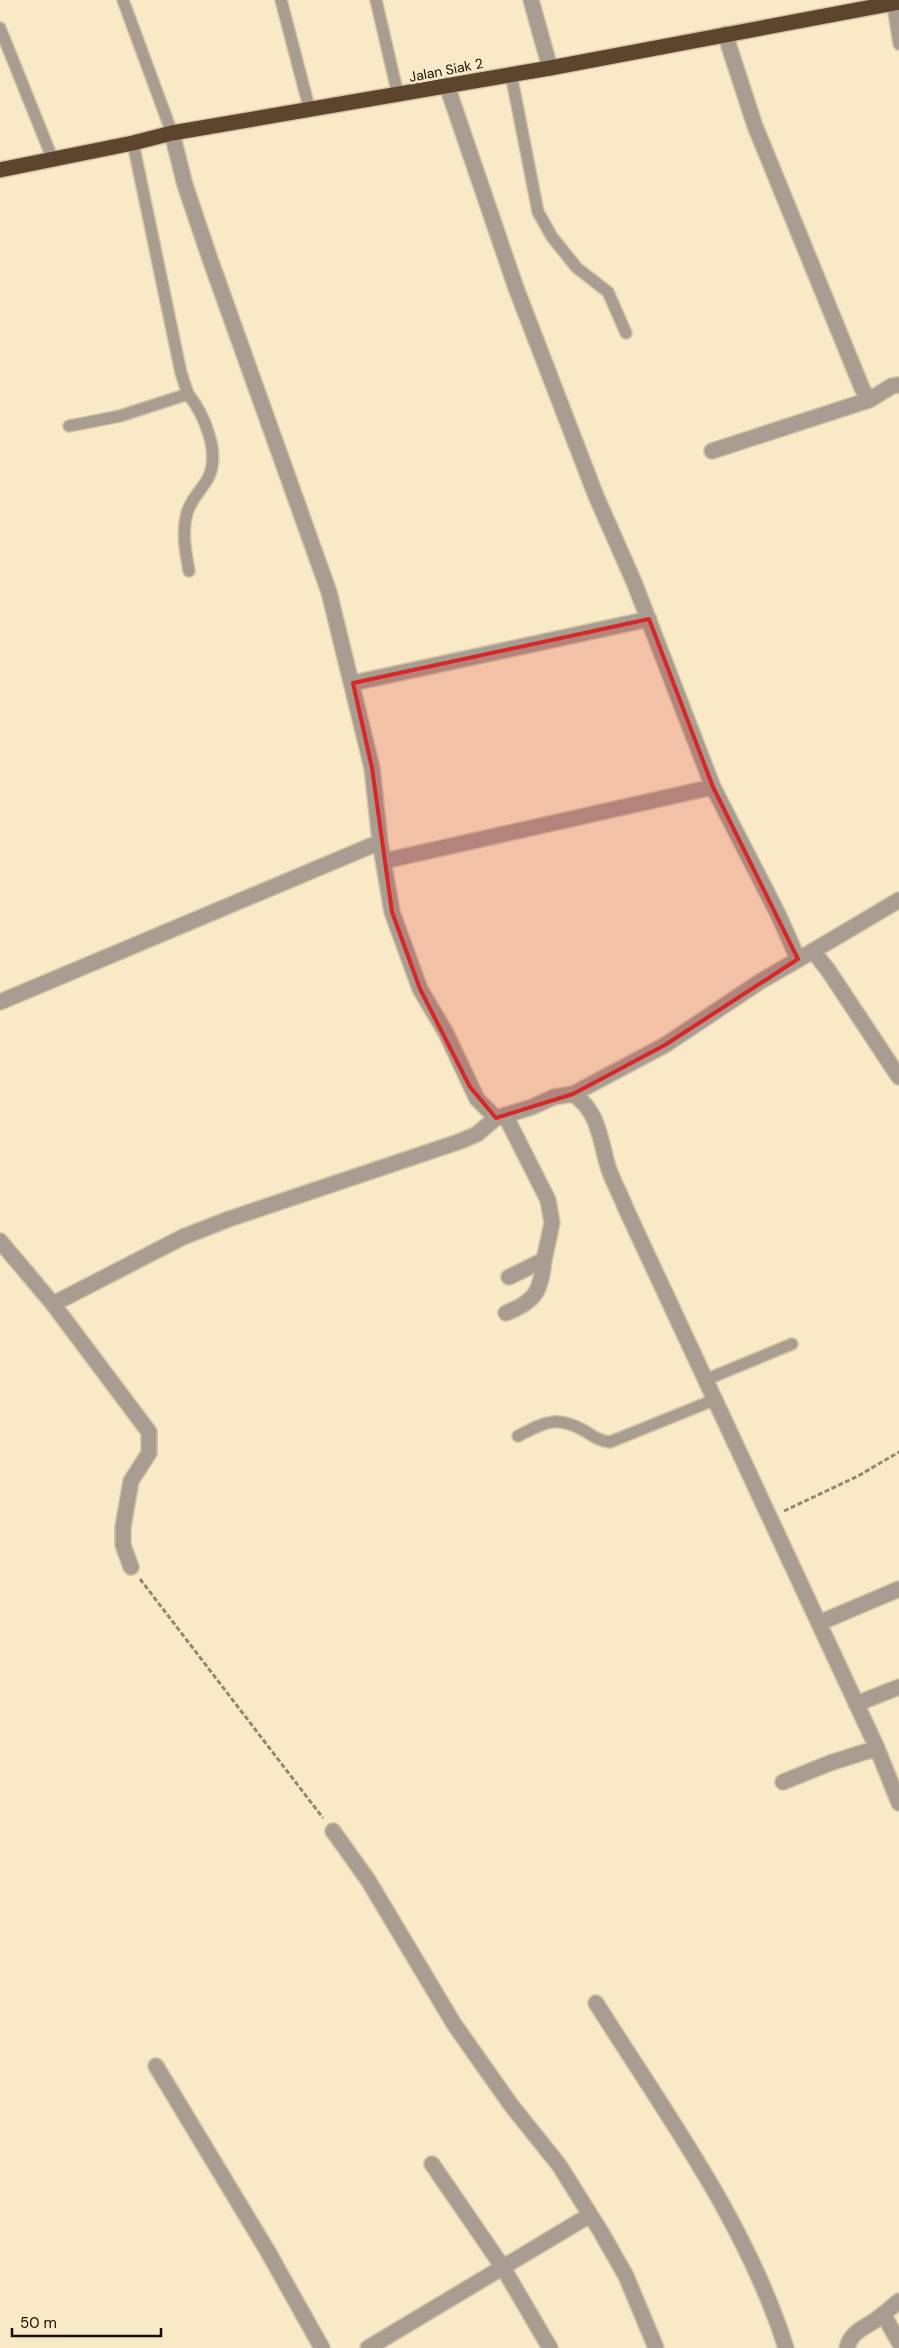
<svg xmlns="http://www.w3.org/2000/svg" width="899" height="2348" viewBox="0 0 899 2348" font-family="'DM Sans',sans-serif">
<rect width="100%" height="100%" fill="#fae9c6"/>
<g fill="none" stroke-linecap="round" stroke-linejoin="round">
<defs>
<path id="lane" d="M 123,0 L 172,133
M 281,0 L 310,111
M 376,0 L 398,95
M 892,0 L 899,44
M 0,28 L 53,160
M 511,74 L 538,212 L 552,237 L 577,268 L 608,292 L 626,333
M 188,394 C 204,414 222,455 207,480 C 199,493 189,502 186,517 C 182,535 186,554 189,571
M 69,426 L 120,416 L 188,394 L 181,373 L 133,143
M 705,1380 L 792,1344
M 518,1436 C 545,1422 556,1415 585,1431 C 594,1437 600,1441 610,1442 L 714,1400"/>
<path id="street" d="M 531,0 L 550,68
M 725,34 L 755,126 L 862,388 L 869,400 L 892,386 L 899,385
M 447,86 L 516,288 L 596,496 L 634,582 L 713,787 L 778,914 L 798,959
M 172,133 L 185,185 L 210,259 L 329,592 L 372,768 L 380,842 L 392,912 L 420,989 L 446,1033 L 477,1099 L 496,1118 L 532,1107 L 554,1097 L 573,1094 C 600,1112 600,1142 609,1170 C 614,1183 621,1196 626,1209 L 877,1748 L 899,1803
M 712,451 L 869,400
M 353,683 L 649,619
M 384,861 L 713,787
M 813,951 L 899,900
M 0,1002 L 380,842
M 573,1094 L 665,1045 L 761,981 L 813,951 L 828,970 L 899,1077
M 505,1115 L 548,1200 L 552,1223 L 544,1260 L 509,1277
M 0,1241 L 53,1304 L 149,1432 L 149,1453 L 131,1481 L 123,1527 L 123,1545 L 131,1567
M 53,1304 L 183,1237 L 229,1219 L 461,1141 L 477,1134 L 496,1118
M 506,1313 C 536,1301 541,1291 544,1260
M 819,1623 L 899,1589
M 856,1704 L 899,1687
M 783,1782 L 830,1763 L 877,1748
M 333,1831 L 368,1880 L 454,2024 L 511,2105 L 559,2165 L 601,2232 L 626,2276 L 656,2348
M 596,2003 C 666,2114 746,2222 786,2348
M 156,2066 L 267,2250 L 322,2348
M 432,2164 L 502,2266 L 550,2348
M 883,2314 L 899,2342
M 368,2348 L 590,2215
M 847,2348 C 851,2331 865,2328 877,2319 C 885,2313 892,2307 899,2301"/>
<path id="highway" d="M 0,170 L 133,143 L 172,133 L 550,68 L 899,2"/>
</defs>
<use href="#lane" stroke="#d5c6a7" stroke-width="14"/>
<use href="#street" stroke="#d5c6a7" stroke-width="18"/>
<use href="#highway" stroke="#d5c6a7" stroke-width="18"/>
<path stroke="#93876f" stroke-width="3" stroke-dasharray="5 2.5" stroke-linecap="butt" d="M 784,1511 L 858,1476 L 899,1452
M 140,1579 L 323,1818"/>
<use href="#lane" stroke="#a99c90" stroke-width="11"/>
<use href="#street" stroke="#a99c90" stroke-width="15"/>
<use href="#highway" stroke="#5d442d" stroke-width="15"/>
</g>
<path fill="#d62828" fill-opacity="0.2" stroke="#d62828" stroke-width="4" stroke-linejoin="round" d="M 649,619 L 713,787 L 798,959 L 665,1045 L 573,1094 L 496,1118 L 470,1087 L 420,989 L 392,912 L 372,768 L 353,683 Z"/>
<g text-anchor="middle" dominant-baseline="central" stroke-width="5" stroke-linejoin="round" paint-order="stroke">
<g font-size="14" fill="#150f04" stroke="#fae9c6">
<text transform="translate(446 70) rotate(-11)">Jalan Siak 2</text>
</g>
</g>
<path d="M12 2328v8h149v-8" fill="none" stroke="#150f04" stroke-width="2.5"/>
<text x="20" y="2328" font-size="15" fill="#150f04" stroke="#fae9c6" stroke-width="4" paint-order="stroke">50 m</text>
</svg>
